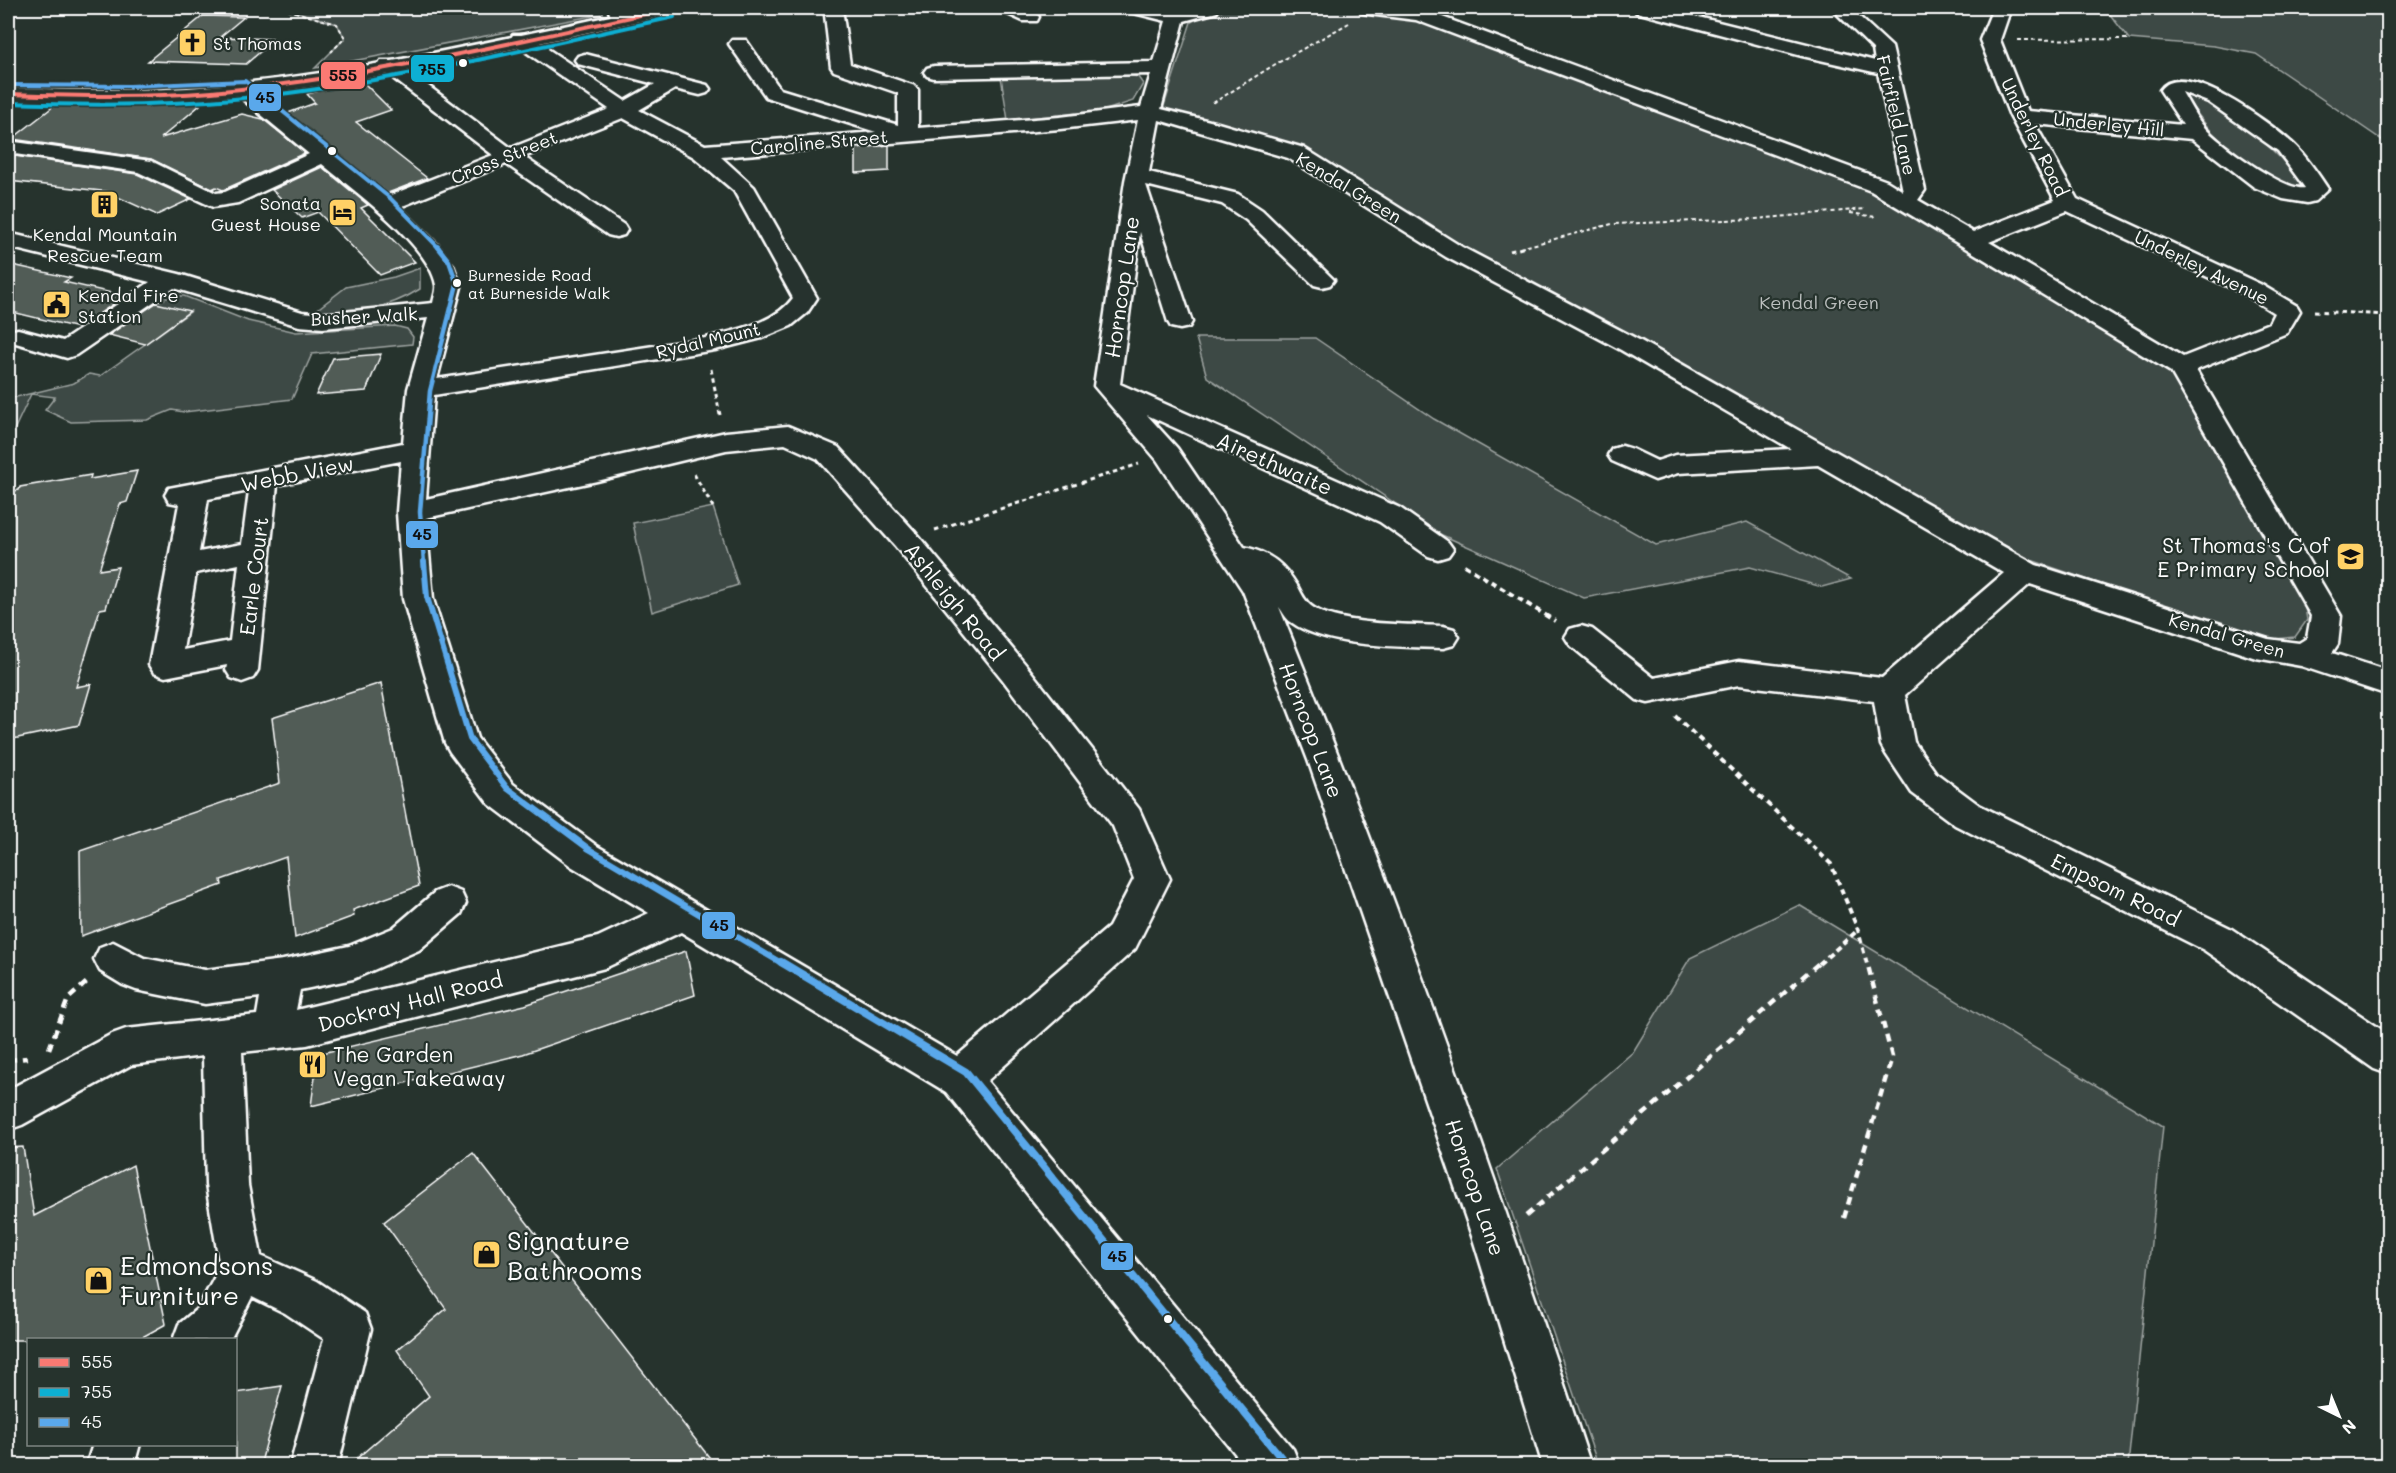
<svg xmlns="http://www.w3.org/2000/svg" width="2396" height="1473" viewBox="0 0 2396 1473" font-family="Mali,sans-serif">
<rect width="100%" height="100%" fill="#26332d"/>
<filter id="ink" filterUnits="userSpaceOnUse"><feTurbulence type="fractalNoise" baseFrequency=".0167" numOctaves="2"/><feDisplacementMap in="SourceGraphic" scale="12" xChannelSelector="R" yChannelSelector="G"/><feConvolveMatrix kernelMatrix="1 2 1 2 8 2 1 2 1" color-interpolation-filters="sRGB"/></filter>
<g filter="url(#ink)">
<path fill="#3e4944" stroke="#9ea4a2" stroke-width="1.5" d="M 284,8 L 603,8 L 603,14 L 315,68 L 345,38 L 337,24 Z
M 1237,8 L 1328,8 L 1425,21 L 1870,191 L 2169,370 L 2188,389 L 2304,602 L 2307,620 L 2295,637 L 2275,639 L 2231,629 L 2031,560 L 1634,339 L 1481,261 L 1298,151 L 1163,109 L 1191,22 L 1208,13 Z
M 2105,8 L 2388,8 L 2388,81 L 2379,81 L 2388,85 L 2388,144 L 2256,54 L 2214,46 L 2129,39 Z
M 1119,73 L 1138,77 L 1143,84 L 1133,101 L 1106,110 L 1008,120 L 1001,77 Z
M 2186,94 C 2223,97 2273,150 2298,176 L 2300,184 L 2297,188 C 2277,186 2230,150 2215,135 C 2204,124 2195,110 2186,98 Z
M 420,268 L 420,289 C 383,312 358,311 315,311 L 346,287 L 394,277 Z
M 172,296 L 184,296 L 248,321 L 296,332 L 395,326 L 407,329 L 413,337 L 412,344 L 312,354 L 292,399 L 184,412 L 172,410 L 147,420 L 71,422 L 45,410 L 55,397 L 31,394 L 8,443 L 8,399 L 74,383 L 89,374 L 100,376 L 190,312 L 153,303 Z
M 1196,338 L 1315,338 L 1434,419 L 1656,545 L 1747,522 L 1851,579 L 1822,587 L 1750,567 L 1584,598 L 1442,535 L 1207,377 Z
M 713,507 L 738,585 L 652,612 L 633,523 Z
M 1799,905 L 2163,1126 L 2128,1465 L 1598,1465 L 1497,1169 L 1633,1052 L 1690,958 Z"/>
<path fill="#515c57" stroke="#fff" stroke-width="1.5" d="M 203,16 L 244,17 L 220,37 L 275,39 L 246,64 L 148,61 Z
M 362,81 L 391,110 L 356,122 L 427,178 L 388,193 L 288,113 L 315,103 L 307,94 Z
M 188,102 L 200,105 L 161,138 L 242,114 L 263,119 L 305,153 L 223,190 L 216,187 L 212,189 L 151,159 L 12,139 L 54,106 L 89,106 L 91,105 Z
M 889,145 L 889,171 L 856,173 L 856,148 Z
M 8,155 L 137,174 L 191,199 L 157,215 L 109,193 L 111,192 L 8,181 Z
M 322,167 L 368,205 L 361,208 L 415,262 L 380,275 L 318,212 L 302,218 L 272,190 Z
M 8,264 L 71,278 L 64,282 L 125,296 L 78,328 L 8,311 Z
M 156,303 L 190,311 L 145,344 L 109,335 Z
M 381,354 L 366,391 L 316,395 L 333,358 Z
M 137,471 L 127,502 L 120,504 L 99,570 L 118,567 L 106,608 L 100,609 L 76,687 L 91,684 L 79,725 L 8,740 L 8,492 L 19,490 L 20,487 L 91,475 L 90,479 Z
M 381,683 L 419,886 L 353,910 L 354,916 L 295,938 L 286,857 L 221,880 L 222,885 L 81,936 L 80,851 L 280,783 L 272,718 Z
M 686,951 L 695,995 L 523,1054 L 311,1106 L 318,1054 L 525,1005 Z
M 23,1147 L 34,1216 L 133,1165 L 166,1324 L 137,1340 L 8,1340 L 8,1148 Z
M 473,1153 L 716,1466 L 348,1466 L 429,1396 L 397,1350 L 446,1309 L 384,1222 Z
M 282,1386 L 260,1466 L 236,1466 L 236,1393 Z"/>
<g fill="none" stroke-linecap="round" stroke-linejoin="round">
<defs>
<path id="minor" d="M 608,8 L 626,8 L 629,19 L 627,23 L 613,23 Z
M 1001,8 C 1014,7 1031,5 1039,17 L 1037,21 L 1023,21 L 1003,12 Z
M 1128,8 L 1157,8 L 1176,12 L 1192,8 L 1219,8 L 1217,12 L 1184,21 L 1161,109 L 1218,123 L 1304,148 L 1462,247 L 1639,340 L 2036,565 L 2268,639 L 2299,643 L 2307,638 L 2311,616 L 2171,372 L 1871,191 L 1416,20 L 1368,14 L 1361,12 L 1359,8 L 1405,8 L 1426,11 L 1887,181 L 1903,191 L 1878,73 L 1802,56 L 1636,12 L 1634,8 L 1662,8 L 1875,61 L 1873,49 L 1831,8 L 1850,8 L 1892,47 L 1925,190 L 1918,200 L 1973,232 L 2055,200 L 2010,116 L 1980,40 L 1993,8 L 2011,8 L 2000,40 L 2028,111 L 2183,125 L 2160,90 C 2182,57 2271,124 2291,142 C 2305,154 2318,174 2328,189 L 2315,201 L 2307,203 L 2283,199 L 2254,187 L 2192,139 L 2035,124 L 2077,199 L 2260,284 L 2297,306 L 2300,311 L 2287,333 L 2196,370 L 2341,616 L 2338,644 L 2332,653 L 2388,671 L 2388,695 L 2301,666 L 2256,658 L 2030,584 L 1905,695 L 1914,742 L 1936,773 L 1979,805 L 2230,928 L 2388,1034 L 2388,1074 L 2374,1069 L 2204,950 L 1955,825 L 1912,793 L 1886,754 L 1881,745 L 1874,701 L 1739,685 L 1648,703 L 1637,700 L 1570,645 L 1565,637 L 1570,629 L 1581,626 L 1592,629 L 1654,678 L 1739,661 L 1882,678 L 2004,573 L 1818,465 L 1678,473 L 1655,480 L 1612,461 L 1608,455 L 1612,449 L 1622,446 L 1632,449 L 1657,461 L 1675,455 L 1791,449 L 1621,350 L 1446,257 L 1288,158 L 1159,120 L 1149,172 L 1238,194 L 1262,210 L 1334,280 L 1330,285 L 1322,287 L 1314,285 L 1246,220 L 1222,204 L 1146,185 L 1192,322 L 1189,327 L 1180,329 L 1171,327 L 1168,322 L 1140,232 L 1120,384 L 1400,508 L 1448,542 L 1453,549 L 1448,556 L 1438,559 L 1428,556 L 1380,522 L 1147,415 L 1177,448 L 1244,547 C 1271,553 1284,564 1298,587 C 1301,593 1305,601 1311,606 C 1336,626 1411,624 1443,626 L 1454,629 L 1459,637 L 1454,645 L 1443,648 C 1401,647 1325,647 1291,622 C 1286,619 1283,612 1279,607 C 1394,889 1496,1176 1591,1466 L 1543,1466 L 1474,1242 L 1308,760 L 1243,591 L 1157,460 L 1094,386 L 1125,181 L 1138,120 L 1060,129 L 721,157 L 754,187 L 817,298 L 807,313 L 791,326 L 762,338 L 715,350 L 434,395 L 426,499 L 726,432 L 788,426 L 838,447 L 915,532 L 1025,664 L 1139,809 L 1170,879 L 1135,949 L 987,1081 L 1293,1449 L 1300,1466 L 1245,1466 L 946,1092 L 681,932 L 605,968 L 307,1045 L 242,1052 L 248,1185 L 261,1256 L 317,1281 L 365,1313 L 371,1329 L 338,1466 L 290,1466 L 324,1339 L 285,1313 L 252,1297 L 230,1340 L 173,1340 L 179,1324 L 198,1308 L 220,1267 L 206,1185 L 203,1056 L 131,1065 L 22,1125 L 8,1130 L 8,1090 L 112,1034 L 126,1029 L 257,1015 L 260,997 L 205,1004 L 136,990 L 123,985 L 100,971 L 94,959 L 100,947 L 113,942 L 144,958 L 205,970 L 283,960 L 349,946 L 393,928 L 435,892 L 448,887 L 461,892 L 466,903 L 461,914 L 419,950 L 353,979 L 300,990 L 296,1010 L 598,937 L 649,913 L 571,866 L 489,804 L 450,752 L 445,743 L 403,599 L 397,512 L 401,461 L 277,485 L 258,670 L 253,678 L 242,682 L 231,678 L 226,670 L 227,665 L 165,677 L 154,673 L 149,665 L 179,504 L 169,502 L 165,495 L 169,488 L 403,443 L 408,389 L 428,318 L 323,328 L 299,326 L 174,288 L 76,355 L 67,358 L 9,341 L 8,339 L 9,331 L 18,329 L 63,341 L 150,282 L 8,247 L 8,233 L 179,274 L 302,312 L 323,314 L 433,303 C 434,297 437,290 436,285 C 429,245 353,190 322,164 L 238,203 L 213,207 L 138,172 L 8,153 L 8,141 L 151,161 L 216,193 L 225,192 L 309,154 L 235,93 L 232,89 L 235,85 L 249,85 L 388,196 L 493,155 L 381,69 L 378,65 L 381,61 L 395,61 L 511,148 L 609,109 L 513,43 L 510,39 L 513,35 L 527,35 L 625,101 L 655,84 L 578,64 L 575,60 L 578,56 L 585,54 L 707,85 L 710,89 L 707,93 L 700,95 L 675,89 L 639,110 L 705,145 L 876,132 L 766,97 L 729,44 L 732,40 L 746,40 L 780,89 L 898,125 L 898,93 L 834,71 L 831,67 L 825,15 L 827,11 L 841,11 L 843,15 L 850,64 L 915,86 L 918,90 L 918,128 L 1060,117 L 1141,107 L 1151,74 L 934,78 L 927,76 L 924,72 L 927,68 L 934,66 L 1154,62 L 1166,21 L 1130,12 ZM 2182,92 L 2208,102 L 2278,151 L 2305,188 C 2285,192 2219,144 2205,128 C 2196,118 2189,104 2182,92 ZM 623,118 L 694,157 L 734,191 L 793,298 C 774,324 735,330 706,338 L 437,379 L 461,287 L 453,265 L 438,245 L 400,207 L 506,164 L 608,235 L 616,237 L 624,235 L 627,230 L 624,225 L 524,157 ZM 2067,211 L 2244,294 L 2274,313 L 2269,323 L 2183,357 L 1989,242 ZM 785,444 L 818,459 L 895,546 L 1003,680 L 1113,826 L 1134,879 L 1109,927 L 957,1056 L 597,846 L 513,784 L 477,738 L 433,599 L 426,518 L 597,481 L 726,450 ZM 249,491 L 242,544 L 199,552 L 208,499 ZM 239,564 L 230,641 L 183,650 L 196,573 Z
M 93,1444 L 140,1444 L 134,1466 L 86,1466 Z"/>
<path id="highway" d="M 648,8 L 681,8 L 679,12 L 672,14 C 521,46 366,86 212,98 C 144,104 75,103 8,100 L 8,88 C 76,90 145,92 213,86 C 360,73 505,38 648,8 Z"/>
</defs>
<use href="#minor" stroke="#fff" stroke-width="5"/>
<use href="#highway" stroke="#fff" stroke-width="5"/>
<path stroke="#fff" stroke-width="2" stroke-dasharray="4 3" stroke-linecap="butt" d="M 281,8 L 337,24 L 345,38 L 331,52
M 2018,40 L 2129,39
M 1213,103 L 1274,65 L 1349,23
M 1850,213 L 1876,217
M 1520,248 L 1612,224 L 1756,219 L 1865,209"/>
<path stroke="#fff" stroke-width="3" stroke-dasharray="4.5 4" stroke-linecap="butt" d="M 1510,251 L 1526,247
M 2314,311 L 2388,315
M 711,369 L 720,415
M 694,474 L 713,507
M 935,530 L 1139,464"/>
<path stroke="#fff" stroke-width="4" stroke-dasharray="6 4.5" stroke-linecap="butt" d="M 1464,565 L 1555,621
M 1675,716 L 1831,864 L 1858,930 L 1867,964
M 1819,964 L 1858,930"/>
<path stroke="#fff" stroke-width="4.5" stroke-dasharray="8 6" stroke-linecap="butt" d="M 49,1049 L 68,999 L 87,982
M 8,1060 L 27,1058
M 1526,1216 L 1820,962
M 1844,1218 L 1892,1057 L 1867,962"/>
<use href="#minor" fill="#26332d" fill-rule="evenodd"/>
<use href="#highway" fill="#26332d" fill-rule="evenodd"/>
<defs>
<path id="bus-1" d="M 8,94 C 76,96 144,98 212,92 C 368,78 520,41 672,8"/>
<path id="bus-2" d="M 8,103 C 96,106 184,106 272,95 C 407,79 541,46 674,17"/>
<path id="bus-3-far3" d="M 8,85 L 130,86 L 245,81 L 391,199 L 439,248"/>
<path id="bus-3-far2" d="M 424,563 L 420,512 L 430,391 L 457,284 L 449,261 L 438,247"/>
<path id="bus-3-far1" d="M 424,562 L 427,597 L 470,739 L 507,788 L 589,849 L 783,964"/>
<path id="bus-3" d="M 781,962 L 966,1072 L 1283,1460"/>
</defs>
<use href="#bus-1" stroke="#26332d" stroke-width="7"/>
<use href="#bus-2" stroke="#26332d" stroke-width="7"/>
<use href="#bus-3-far3" stroke="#26332d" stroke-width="7"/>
<use href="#bus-3-far2" stroke="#26332d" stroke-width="8"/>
<use href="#bus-3-far1" stroke="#26332d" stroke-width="10"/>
<use href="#bus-3" stroke="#26332d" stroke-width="12"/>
<use href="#bus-1" stroke="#fb7a73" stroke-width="4"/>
<use href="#bus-2" stroke="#0dafd3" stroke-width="4"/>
<use href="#bus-3-far3" stroke="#5aa8eb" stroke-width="4"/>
<use href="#bus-3-far2" stroke="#5aa8eb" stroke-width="4.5"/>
<use href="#bus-3-far1" stroke="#5aa8eb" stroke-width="6"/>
<use href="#bus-3" stroke="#5aa8eb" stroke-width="8"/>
</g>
</g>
<defs>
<symbol id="church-square" viewBox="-11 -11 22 22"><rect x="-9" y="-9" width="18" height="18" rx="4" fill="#ffd166" stroke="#26332d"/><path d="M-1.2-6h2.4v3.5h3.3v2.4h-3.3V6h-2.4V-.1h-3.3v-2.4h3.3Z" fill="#111"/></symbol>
<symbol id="building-square" viewBox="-11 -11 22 22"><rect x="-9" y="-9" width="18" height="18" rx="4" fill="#ffd166" stroke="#26332d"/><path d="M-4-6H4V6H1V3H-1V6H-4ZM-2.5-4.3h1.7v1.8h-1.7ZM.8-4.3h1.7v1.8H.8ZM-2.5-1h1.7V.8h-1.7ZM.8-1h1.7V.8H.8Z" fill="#111"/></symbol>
<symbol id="hotel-square" viewBox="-11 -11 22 22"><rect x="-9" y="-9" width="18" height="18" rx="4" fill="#ffd166" stroke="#26332d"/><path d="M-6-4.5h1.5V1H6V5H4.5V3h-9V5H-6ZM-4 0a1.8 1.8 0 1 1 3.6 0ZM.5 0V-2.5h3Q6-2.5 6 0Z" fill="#111"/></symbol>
<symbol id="civic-square" viewBox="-11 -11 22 22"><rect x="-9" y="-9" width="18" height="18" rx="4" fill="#ffd166" stroke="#26332d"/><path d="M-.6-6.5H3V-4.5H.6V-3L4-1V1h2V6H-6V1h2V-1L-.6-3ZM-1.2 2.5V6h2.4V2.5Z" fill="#111"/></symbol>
<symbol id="school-square" viewBox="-11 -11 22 22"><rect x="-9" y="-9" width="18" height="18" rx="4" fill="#ffd166" stroke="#26332d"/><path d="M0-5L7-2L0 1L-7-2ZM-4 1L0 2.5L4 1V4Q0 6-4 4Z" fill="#111"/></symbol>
<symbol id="restaurant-square" viewBox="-11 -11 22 22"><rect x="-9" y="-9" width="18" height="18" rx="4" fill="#ffd166" stroke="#26332d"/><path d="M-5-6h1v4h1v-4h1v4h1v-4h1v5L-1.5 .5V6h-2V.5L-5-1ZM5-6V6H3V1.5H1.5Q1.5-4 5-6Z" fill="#111"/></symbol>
<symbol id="shop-square" viewBox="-11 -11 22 22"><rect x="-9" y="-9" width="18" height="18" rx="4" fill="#ffd166" stroke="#26332d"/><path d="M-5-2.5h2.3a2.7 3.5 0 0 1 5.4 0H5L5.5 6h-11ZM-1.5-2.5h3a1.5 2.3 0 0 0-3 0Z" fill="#111"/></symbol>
</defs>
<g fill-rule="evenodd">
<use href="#church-square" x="176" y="26" width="33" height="33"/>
<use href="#building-square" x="88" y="188" width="33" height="33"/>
<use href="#hotel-square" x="326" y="196" width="33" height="33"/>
<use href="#civic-square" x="40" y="288" width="33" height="33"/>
<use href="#school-square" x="2334" y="540" width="33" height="33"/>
<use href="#restaurant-square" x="296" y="1048" width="33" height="33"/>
<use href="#shop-square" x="470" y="1238" width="33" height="33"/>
<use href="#shop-square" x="82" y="1264" width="33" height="33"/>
</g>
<g fill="#fff" stroke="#26332d" stroke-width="2">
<circle cx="463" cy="63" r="5"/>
<circle cx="332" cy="151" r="5"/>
<circle cx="457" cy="283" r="5"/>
<circle cx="1168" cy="1319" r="5"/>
</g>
<g text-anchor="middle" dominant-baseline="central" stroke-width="4.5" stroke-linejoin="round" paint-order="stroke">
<g font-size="16" fill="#fff" stroke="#26332d" text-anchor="start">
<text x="468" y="274">Burneside Road<tspan x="468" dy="18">at Burneside Walk</tspan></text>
</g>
<g font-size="18" fill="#fff" stroke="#26332d" text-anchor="start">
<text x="213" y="43">St Thomas</text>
<text x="321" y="203" text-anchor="end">Sonata<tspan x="321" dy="21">Guest House</tspan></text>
<text x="105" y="234" text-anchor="middle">Kendal Mountain<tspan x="105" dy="21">Rescue Team</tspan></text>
<text x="78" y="295">Kendal Fire<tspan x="78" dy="21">Station</tspan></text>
</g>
<g font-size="18" fill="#fff" stroke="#26332d">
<text transform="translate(1897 115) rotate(77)">Fairfield Lane</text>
<text transform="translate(2109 124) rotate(6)">Underley Hill</text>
<text transform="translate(2035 137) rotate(64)">Underley Road</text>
<text transform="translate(819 142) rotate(-5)">Caroline Street</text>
<text transform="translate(504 157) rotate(-22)">Cross Street</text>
<text transform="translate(1349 187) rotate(31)">Kendal Green</text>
<text transform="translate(2202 267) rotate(26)">Underley Avenue</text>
<text transform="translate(364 316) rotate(-3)">Busher Walk</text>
<text transform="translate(708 340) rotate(-13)">Rydal Mount</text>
<text transform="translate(2227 635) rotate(16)">Kendal Green</text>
</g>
<g font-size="18" fill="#bbbfbe" stroke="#26332d">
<text x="1819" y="302">Kendal Green</text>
</g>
<g font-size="21" fill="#fff" stroke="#26332d">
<text transform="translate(1121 287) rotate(-82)">Horncop Lane</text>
<text transform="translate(1275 463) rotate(24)">Airethwaite</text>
<text transform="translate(297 473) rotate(-11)">Webb View</text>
<text transform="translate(253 576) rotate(-83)">Earle Court</text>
<text transform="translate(955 601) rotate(51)">Ashleigh Road</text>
<text transform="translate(1312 730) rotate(69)">Horncop Lane</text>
<text transform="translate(2116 889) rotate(26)">Empsom Road</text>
<text transform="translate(410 1001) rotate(-14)">Dockray Hall Road</text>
<text transform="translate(1476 1187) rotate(71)">Horncop Lane</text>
</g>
<g font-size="21" fill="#fff" stroke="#26332d" text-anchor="end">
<text x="2330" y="544">St Thomas's C of<tspan x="2330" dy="24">E Primary School</tspan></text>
<text x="333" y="1053" text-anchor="start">The Garden<tspan x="333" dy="24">Vegan Takeaway</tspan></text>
</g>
<g font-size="26" fill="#fff" stroke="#26332d" text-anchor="start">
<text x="507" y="1240">Signature<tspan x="507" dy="30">Bathrooms</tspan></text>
<text x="120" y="1265">Edmondsons<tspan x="120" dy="30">Furniture</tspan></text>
</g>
</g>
<g stroke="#26332d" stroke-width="2">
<rect x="410" y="54" width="45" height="29" rx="6" fill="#0dafd3"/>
<rect x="320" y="61" width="46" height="29" rx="6" fill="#fb7a73"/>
<rect x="248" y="83" width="34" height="29" rx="6" fill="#5aa8eb"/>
<rect x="405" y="520" width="34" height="29" rx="6" fill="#5aa8eb"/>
<rect x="701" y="911" width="35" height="29" rx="6" fill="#5aa8eb"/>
<rect x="1100" y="1242" width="34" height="29" rx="6" fill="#5aa8eb"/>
</g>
<g font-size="16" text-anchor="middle" font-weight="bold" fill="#111">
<text x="432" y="75">755</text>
<text x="343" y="81">555</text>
<text x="265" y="103">45</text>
<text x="422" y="540">45</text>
<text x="719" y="931">45</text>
<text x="1117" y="1262">45</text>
</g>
<rect width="2396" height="1473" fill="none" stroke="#26332d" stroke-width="30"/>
<rect x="15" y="15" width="2366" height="1443" fill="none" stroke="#fff" stroke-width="2" filter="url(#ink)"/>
<rect x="27" y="1338" width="210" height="108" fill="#26332d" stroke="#7d8581" stroke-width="1.5"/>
<rect x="39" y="1358" width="30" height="9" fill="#fb7a73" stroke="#7d8581" stroke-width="1.5"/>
<text x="81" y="1368" font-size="18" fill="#ffffff">555</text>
<rect x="39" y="1388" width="30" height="9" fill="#0dafd3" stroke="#7d8581" stroke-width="1.5"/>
<text x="81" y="1398" font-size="18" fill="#ffffff">755</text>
<rect x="39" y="1418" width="30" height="9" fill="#5aa8eb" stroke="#7d8581" stroke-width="1.5"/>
<text x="81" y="1428" font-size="18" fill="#ffffff">45</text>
<g transform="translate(2339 1416) rotate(137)" stroke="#26332d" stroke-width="4.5" paint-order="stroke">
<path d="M0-4.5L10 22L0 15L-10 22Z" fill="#ffffff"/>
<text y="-9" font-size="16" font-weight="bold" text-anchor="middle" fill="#ffffff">N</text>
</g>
</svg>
